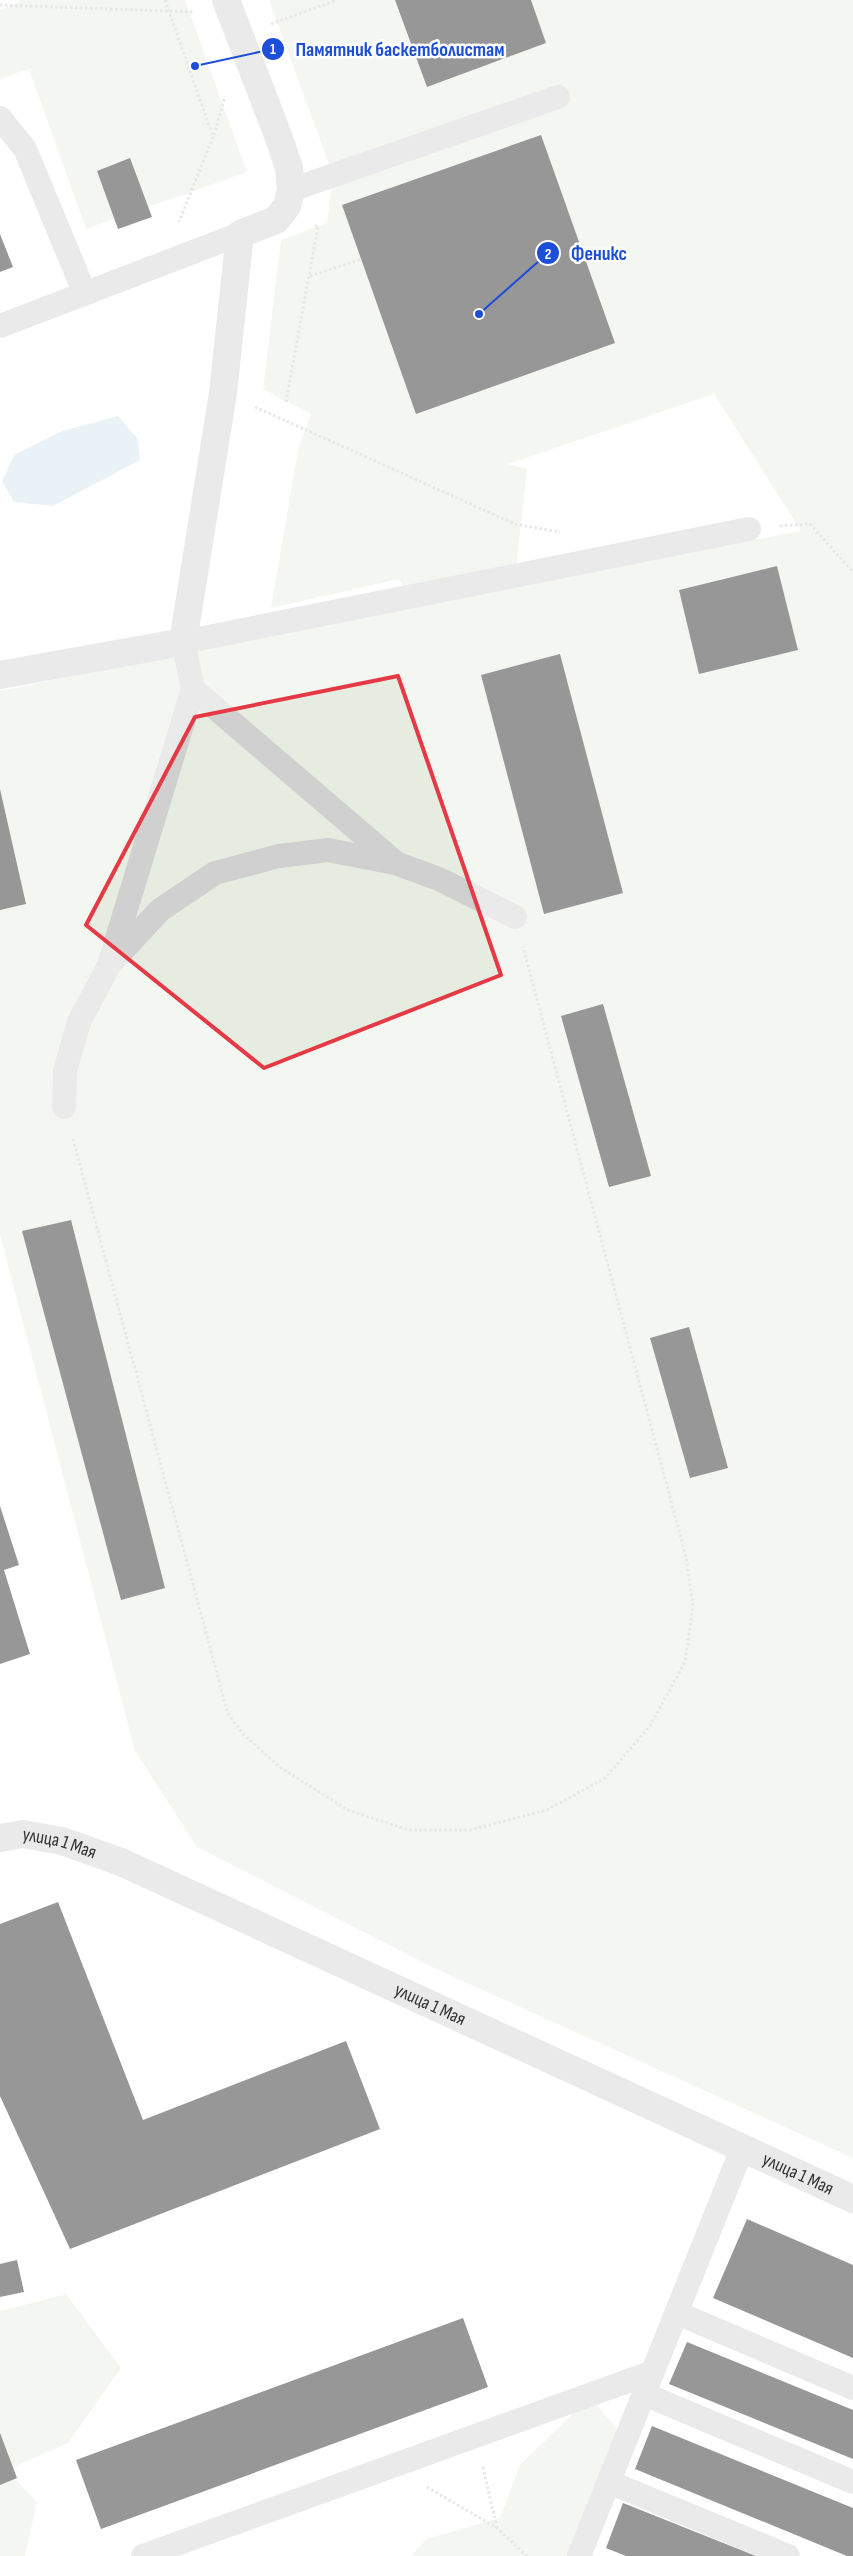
<svg xmlns="http://www.w3.org/2000/svg" width="853" height="2556" viewBox="0 0 853 2556" font-family="'Sofia Sans Condensed',sans-serif">
<rect width="100%" height="100%" fill="#fff"/>
<path fill="#e6ecdf" fill-rule="evenodd" d="M 20,0 L 185,0 L 247,172 L 86,229 L 29,69 L 0,79 L 0,10 L 20,2 Z
M 269,0 L 853,0 L 853,2158 L 432,1967 L 197,1847 L 135,1751 L 0,1235 L 0,691 L 415,605 L 399,579 L 271,608 L 298,450 L 311,414 L 263,389 L 281,240 L 327,223 L 333,175 ZM 714,394 L 801,531 L 514,586 L 527,469 L 508,464 Z
M 66,2294 L 121,2368 L 68,2443 L 7,2470 L 37,2502 L 25,2556 L 0,2556 L 0,2311 Z
M 590,2397 L 629,2443 L 572,2556 L 411,2556 L 426,2539 L 500,2518 L 520,2465 Z"/>
<path fill="#cfe2ee" d="M 118,416 L 138,439 L 140,460 L 53,506 L 14,502 L 2,482 L 14,455 L 62,431 Z"/>
<path fill="#1a1a1a" d="M 395,0 L 531,0 L 546,43 L 427,87 Z
M 541,135 L 615,343 L 416,414 L 342,205 Z
M 130,158 L 152,217 L 118,229 L 97,171 Z
M 0,234 L 13,267 L 0,272 Z
M 777,566 L 798,650 L 699,674 L 679,590 Z
M 560,654 L 623,893 L 544,914 L 481,675 Z
M 0,789 L 26,904 L 0,910 Z
M 603,1004 L 651,1176 L 609,1187 L 561,1016 Z
M 71,1220 L 165,1588 L 121,1600 L 22,1231 Z
M 689,1327 L 728,1468 L 690,1478 L 650,1338 Z
M 0,1506 L 19,1565 L 4,1570 L 30,1654 L 0,1664 Z
M 58,1902 L 143,2120 L 346,2041 L 380,2129 L 70,2249 L 0,2096 L 0,1924 Z
M 747,2219 L 853,2265 L 853,2358 L 713,2298 Z
M 17,2260 L 24,2292 L 0,2297 L 0,2264 Z
M 463,2318 L 488,2387 L 101,2529 L 76,2460 Z
M 687,2342 L 853,2410 L 853,2459 L 669,2384 Z
M 652,2426 L 853,2508 L 853,2556 L 847,2556 L 635,2469 Z
M 0,2433 L 17,2478 L 0,2485 Z
M 623,2503 L 756,2556 L 626,2556 L 606,2548 Z"/>
<g fill="none" stroke-linecap="round" stroke-linejoin="round">
<path stroke="#cdcdcd" stroke-width="3" stroke-dasharray="2.5 2.5" stroke-linecap="butt" d="M 165,0 L 213,137 L 179,222
M 0,5 L 194,12
M 271,24 L 337,0
M 214,135 L 225,96
M 310,276 L 362,259
M 286,402 L 318,226 L 315,226
M 255,407 L 515,524 L 560,532
M 780,526 L 810,524 L 853,572
M 73,1139 L 228,1714 L 244,1735 L 281,1768 L 348,1810 L 409,1830 L 470,1830 L 547,1810 L 605,1778 L 650,1726 L 685,1662 L 693,1606 L 686,1557 L 523,947
M 483,2467 L 497,2528
M 427,2487 L 497,2528 L 527,2556"/>
<path stroke="#d0d0d0" stroke-width="24" d="M 0,118 L 25,149 L 85,294
M 291,190 L 558,97
M 0,326 L 240,234
M 193,689 L 395,862
M 109,965 L 193,689 L 183,642 L 749,529
M 64,1107 L 65,1071 L 79,1022 L 109,965 L 160,910 L 215,873 L 279,856 L 328,850 L 395,863 L 439,879 L 515,917
M 677,2313 L 853,2388
M 644,2394 L 853,2482
M 609,2482 L 788,2556
M 143,2556 L 653,2372
M 579,2556 L 742,2149"/>
<g stroke="#d0d0d0" stroke-width="28">
<path d="M 0,675 L 183,642 L 223,393 L 240,234 L 276,220 L 287,206 L 291,190 L 289,168 L 279,138 L 226,0"/>
<path id="s1" d="M 0,1838 L 23,1834 L 62,1841 L 121,1862 L 853,2199"/>
</g>
</g>
<path d="M0 0H853V2556H0ZM 398,676 L 501,975 L 264,1068 L 86,925 L 195,717 Z" fill="#fff" fill-opacity=".55" fill-rule="evenodd"/>
<path fill="none" stroke="#e63946" stroke-width="4" stroke-linejoin="round" d="M 398,676 L 501,975 L 264,1068 L 86,925 L 195,717 Z"/>
<g text-anchor="middle" dominant-baseline="central" stroke-width="5" stroke-linejoin="round" paint-order="stroke">
<g font-size="19" fill="#333" stroke="#fff">
<text stroke="none"><textPath href="#s1" startOffset="61">улица 1 Мая</textPath></text>
<text stroke="none"><textPath href="#s1" startOffset="466">улица 1 Мая</textPath></text>
<text stroke="none"><textPath href="#s1" startOffset="871">улица 1 Мая</textPath></text>
</g>
</g>
<path fill="none" stroke="#1d4ed8" stroke-width="2" d="M195 66L273 49M479 314L548 253"/>
<g fill="#1d4ed8" stroke="#fff" stroke-width="2">
<circle cx="195" cy="66" r="5"/>
<circle cx="479" cy="314" r="5"/>
<circle cx="273" cy="49" r="12"/>
<circle cx="548" cy="253" r="12"/>
</g>
<g font-size="15" text-anchor="middle" font-weight="bold" fill="#fff">
<text x="273" y="54">1</text>
<text x="548" y="259">2</text>
</g>
<g font-size="20" text-anchor="middle" font-weight="bold" fill="#1d4ed8" stroke="#fff" stroke-width="5" stroke-linejoin="round" paint-order="stroke">
<text x="400" y="56">Памятник баскетболистам</text>
<text x="599" y="260">Феникс</text>
</g>
</svg>
